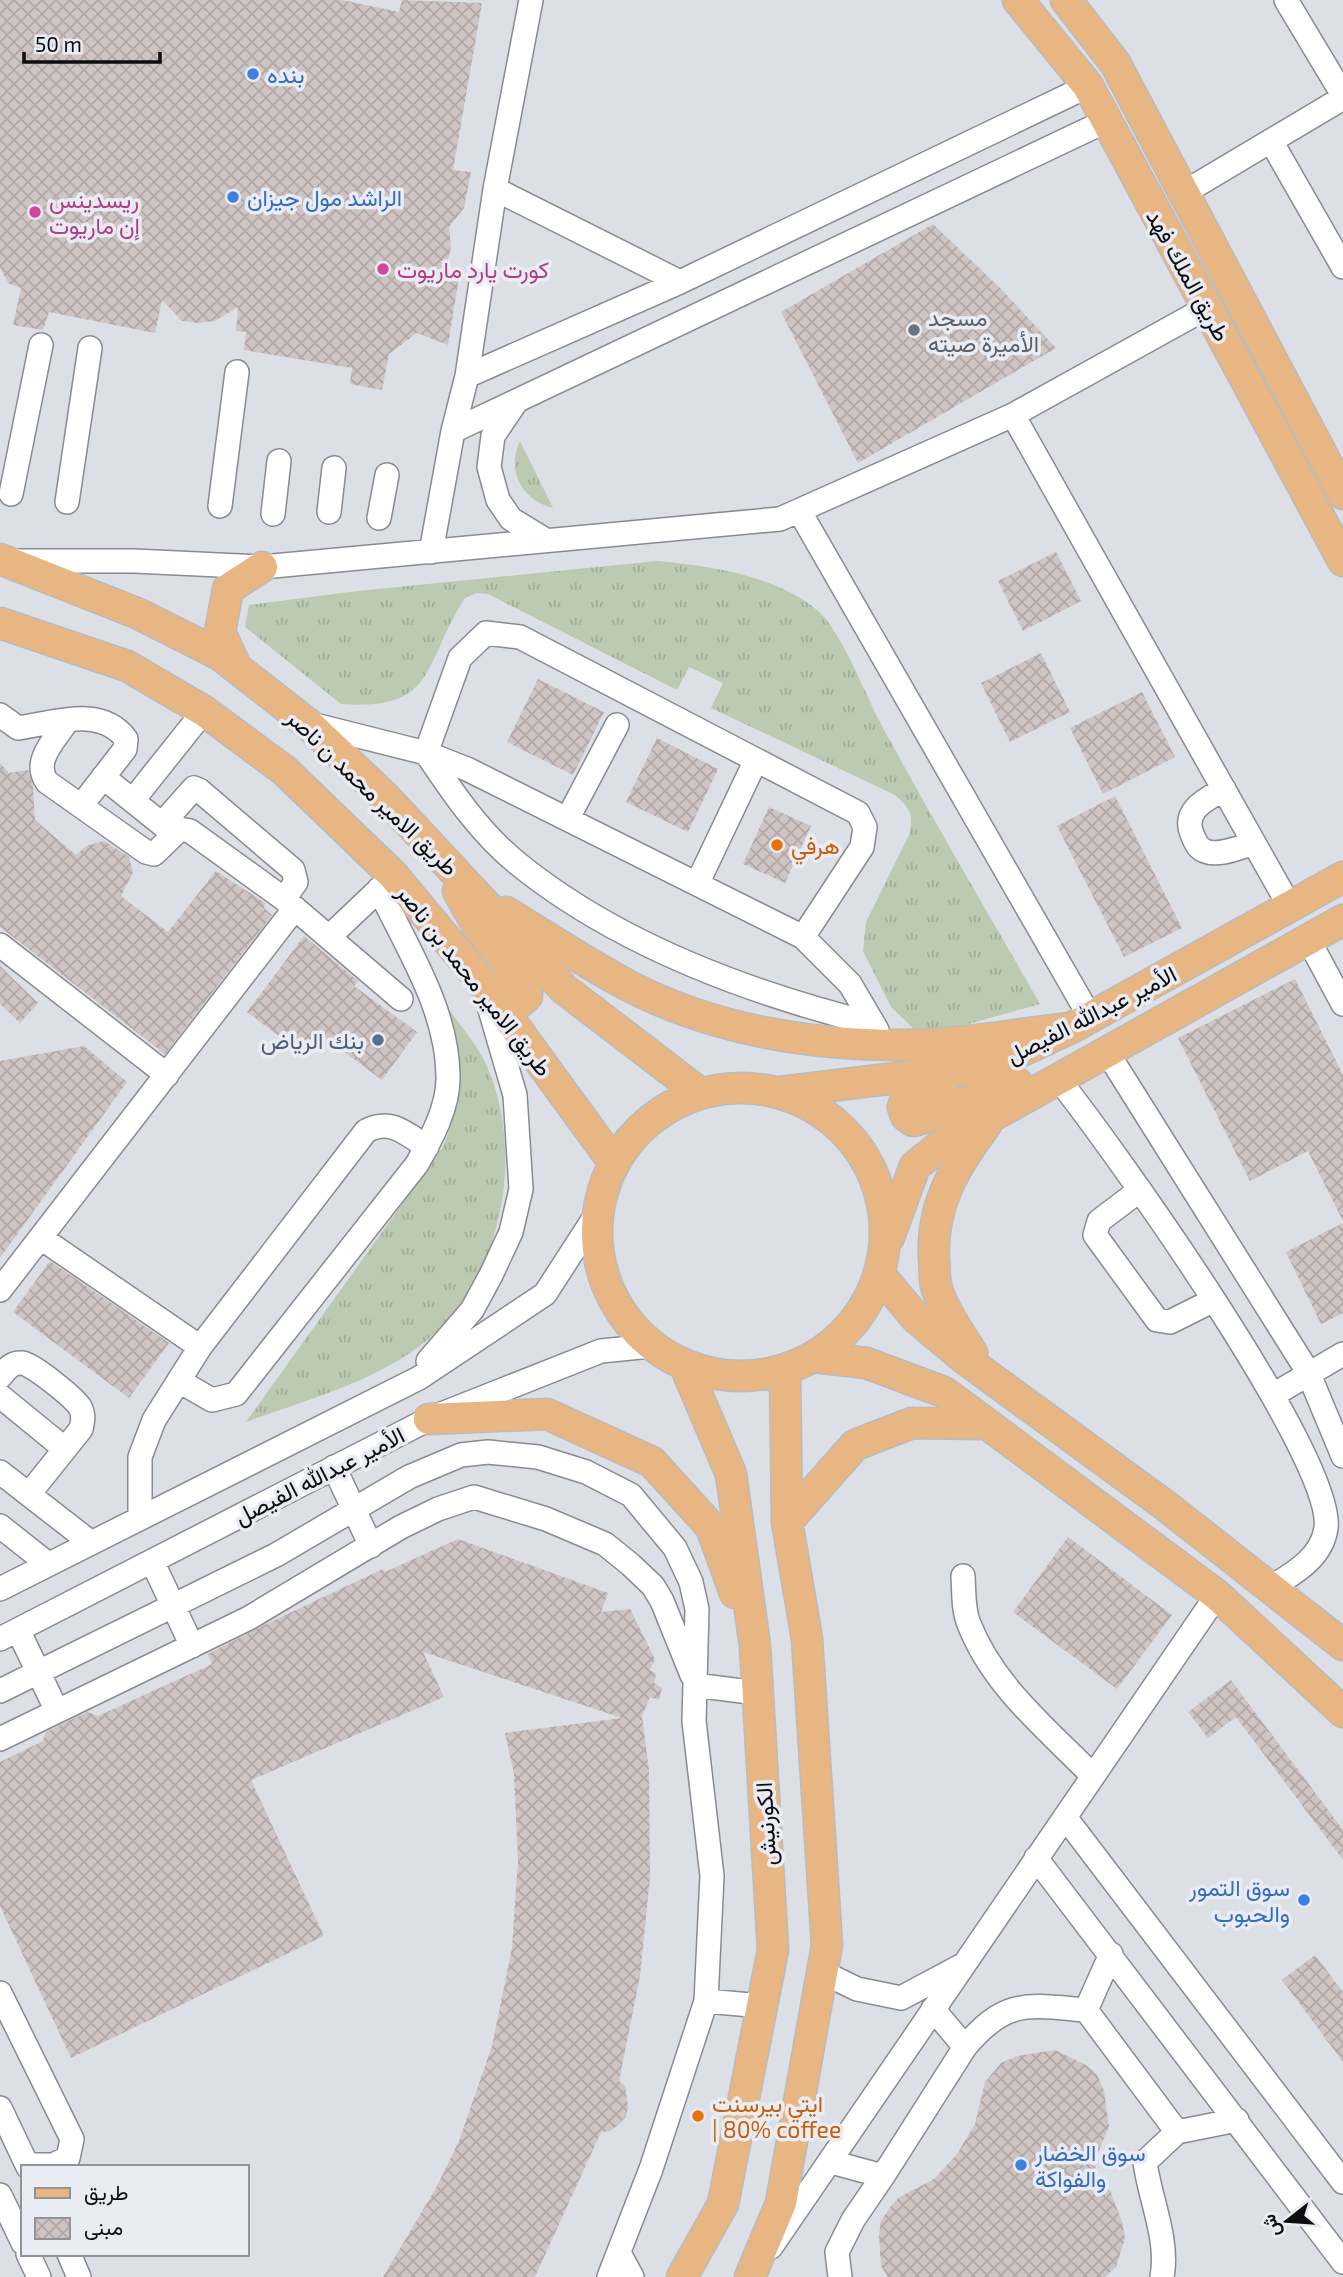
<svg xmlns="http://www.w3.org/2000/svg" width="1343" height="2277" viewBox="0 0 1343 2277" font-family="'Exo 2',Vazirmatn,sans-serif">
<defs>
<pattern id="grass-tufts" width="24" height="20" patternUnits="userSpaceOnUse" patternTransform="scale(1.75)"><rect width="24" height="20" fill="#bccab2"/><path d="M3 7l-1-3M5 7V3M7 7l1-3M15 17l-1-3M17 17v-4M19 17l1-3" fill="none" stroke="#a0ac98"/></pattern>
<pattern id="building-cross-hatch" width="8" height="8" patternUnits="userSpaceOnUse" patternTransform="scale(1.75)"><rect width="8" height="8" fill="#cec4c3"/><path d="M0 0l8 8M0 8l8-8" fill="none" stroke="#b0a7a6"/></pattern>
</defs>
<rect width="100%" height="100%" fill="#dddfe7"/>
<path fill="url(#grass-tufts)" d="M 520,441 L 553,508 C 522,500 506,471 520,441 Z
M 657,561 C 710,566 775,575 817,610 C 843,633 865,695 882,726 C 933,820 987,911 1040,1004 L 922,1037 L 891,1007 L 863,951 L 866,922 L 909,835 C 914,815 910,808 895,795 L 711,708 L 723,683 L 689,667 L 677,690 L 488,594 L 477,593 L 465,598 C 422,664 438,711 341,704 L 245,627 L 249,605 L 358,591 Z
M 446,1005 C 458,1023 475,1042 485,1062 C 528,1154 502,1286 417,1348 C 368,1384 303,1401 246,1422 L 443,1147 C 465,1094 461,1059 446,1005 Z"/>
<path fill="url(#building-cross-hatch)" d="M 0,0 L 342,0 L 399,12 L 402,0 L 482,3 L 453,170 L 471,172 L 464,208 L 449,227 L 451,248 L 444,275 L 459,277 L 448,345 L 417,333 L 389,354 L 382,390 L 350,384 L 352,368 L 244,350 L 246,332 L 236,331 L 238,307 L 215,321 L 198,323 L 182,321 L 162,300 L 155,333 L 49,312 L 43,330 L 13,325 L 21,288 L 9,284 L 0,268 Z
M 933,224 L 1000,288 L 1056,348 L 858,463 L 781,312 Z
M 1056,552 L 1081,601 L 1023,631 L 998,581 Z
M 1041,653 L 1070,712 L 1010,742 L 981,683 Z
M 538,679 L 604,712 L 573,775 L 507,742 Z
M 1142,692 L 1175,757 L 1103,794 L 1070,728 Z
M 657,738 L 718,769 L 688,832 L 626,802 Z
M 0,763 L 9,773 L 28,770 L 33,786 L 35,820 L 76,855 L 86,846 L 104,841 L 129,857 L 133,872 L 121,896 L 168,932 L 216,871 L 265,903 L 264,908 L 272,915 L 165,1054 L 0,927 Z
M 1115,796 L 1182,928 L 1124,957 L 1057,826 Z
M 769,807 L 811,826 L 785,883 L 743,864 Z
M 304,936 L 358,981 L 354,986 L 417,1032 L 382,1080 L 319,1033 L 304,1055 L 247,1012 Z
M 0,966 L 38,1003 L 20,1023 L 0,1004 Z
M 1295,979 L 1343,1075 L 1343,1221 L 1308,1151 L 1250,1181 L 1178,1038 Z
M 84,1046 L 127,1082 L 0,1258 L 0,1061 Z
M 1343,1223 L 1343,1313 L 1321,1324 L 1286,1252 Z
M 50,1261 L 169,1343 L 129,1398 L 13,1312 Z
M 1068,1537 L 1172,1615 L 1117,1689 L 1013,1612 Z
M 458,1539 L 608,1593 L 601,1612 L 630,1609 L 655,1659 L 650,1670 L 656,1674 L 654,1683 L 662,1688 L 659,1700 L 650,1697 L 642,1716 L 649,1771 L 650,1877 L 640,1976 L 619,2081 L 625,2086 L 628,2107 L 626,2117 L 617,2126 L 610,2131 L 601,2132 L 535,2277 L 383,2277 L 436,2188 L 459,2141 L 492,2046 L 512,1948 L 518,1861 L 514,1774 L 505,1733 L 622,1718 L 423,1652 L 444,1697 L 251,1780 L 324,1936 L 71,2058 L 0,1906 L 0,1762 L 43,1741 L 46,1732 L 87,1712 L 98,1716 L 212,1664 L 208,1654 L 266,1624 L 383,1569 L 385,1572 Z
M 1231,1680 L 1343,1830 L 1343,1860 L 1236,1717 L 1208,1738 L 1188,1712 Z
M 1315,1955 L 1343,1992 L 1343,2062 L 1282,1980 Z
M 1055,2050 L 1086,2065 L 1097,2075 L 1104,2091 L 1109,2126 L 1094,2163 L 1102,2187 L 1110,2190 L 1122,2222 L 1125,2238 L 1116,2267 L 1105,2277 L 888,2277 L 881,2266 L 879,2235 L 881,2221 L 888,2210 L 898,2198 L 934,2179 L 957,2154 L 975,2124 L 985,2082 L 1001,2063 L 1017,2056 Z"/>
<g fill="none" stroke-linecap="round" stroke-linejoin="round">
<defs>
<path id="minor" d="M 1286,0 L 1343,95
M 1271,141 L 1343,267
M 495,189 L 680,282
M 1185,192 L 1343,98
M 467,376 L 680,282 L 1088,86
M 516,402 L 493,436 L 489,467 L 498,500 L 511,519 L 544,539
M 1013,415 L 1290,907
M 453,431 L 1106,121
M 11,494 L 41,345
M 67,502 L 90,348
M 220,506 L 237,372
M 329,512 L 334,468
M 800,512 L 1090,1017
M 273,514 L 279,461
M 379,518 L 387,475
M 431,552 L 453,431 L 467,376 L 495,189 L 531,0
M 14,561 L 134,561 L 262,567 L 780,519 L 1013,415 L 1208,307
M 0,715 L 18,728 C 54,723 101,705 126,739 L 125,749 L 81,806
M 67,721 C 55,740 32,761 47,782 L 146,852 L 154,854 L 180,829 L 190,831 L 284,899 L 401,999
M 307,723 L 426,753 L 467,769 L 803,937 L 850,984 L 877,1030
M 103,777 L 174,834
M 1224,789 C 1207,799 1182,810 1192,834 C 1195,841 1197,848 1205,851 C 1219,857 1240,847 1254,843
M 133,800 L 204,711
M 568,818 L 617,725
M 162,824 L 194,788 L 199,790 L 293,870 L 296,882 L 284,899
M 698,882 L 756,760
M 329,937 L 390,879
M 803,937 L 862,847 L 865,827 L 858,813 L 520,637 L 486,633 L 460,658 L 426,753 C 453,793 480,833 517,863 C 618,945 749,993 873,1024
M 1308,939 L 1343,1004
M 0,945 L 167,1075
M 1107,1052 L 1308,1372 L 1343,1456
M 1059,1080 C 1111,1145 1335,1458 1326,1528 C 1322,1558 1293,1574 1270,1588
M 1140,1190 L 1099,1221 L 1095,1235 L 1157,1320 L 1170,1322 L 1212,1301
M 41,1238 L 200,1347
M 0,1290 L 295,908
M 428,1361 L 472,1310 L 491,1275 L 511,1232 L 521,1189 L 515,1095 L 486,996
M 0,1377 C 6,1370 11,1362 22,1363 C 33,1364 74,1398 80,1407 C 84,1415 83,1420 81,1429 L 29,1494
M 179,1381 L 212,1400 L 236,1394 L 417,1164 C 431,1139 448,1108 448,1079 C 449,1012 407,948 379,889
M 1273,1395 L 1343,1354
M 0,1396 L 65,1449
M 334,1467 L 371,1546
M 0,1472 L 90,1542
M 140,1518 L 140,1457 L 154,1420 L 200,1347 L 366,1131 C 391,1118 405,1133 427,1147
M 0,1526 L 48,1564
M 152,1561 L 192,1646
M 963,1576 C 964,1591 963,1610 969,1624 C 993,1686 1048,1730 1093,1776
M 0,1589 L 419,1378 L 545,1294 L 598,1212
M 18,1630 L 57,1711
M 0,1639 L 429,1419 L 601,1351 L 651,1346
M 695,1685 L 757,1693
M 0,1691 L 276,1555 L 409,1477 L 461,1455 L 488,1452 L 538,1457 L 586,1472 L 631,1495 L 675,1548 L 691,1582 L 697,1609 L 694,1721 L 712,1876 L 706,2001 L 651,2169 L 609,2277
M 0,1739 L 249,1618 L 401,1527 L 438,1509 L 474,1497 L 546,1519 L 605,1544 L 631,1565 L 653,1586 L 662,1601 L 692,1675
M 1065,1817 L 1343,2182
M 1036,1858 L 1343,2262
M 1111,1954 L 1086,2010 L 1177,2132 L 1237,2120
M 822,1972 L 857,1989 L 901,1998 L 961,1966
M 0,1993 L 72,2139 L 68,2158 L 53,2165 L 27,2165
M 706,2001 L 762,2006
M 965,2047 C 1006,1998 1028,2005 1086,2010
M 0,2108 L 28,2167
M 831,2162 L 883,2176 L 965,2047 L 933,2009
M 0,2195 L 23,2243
M 771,2247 L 1217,1595
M 619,2253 L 632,2277
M 28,2254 L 39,2277
M 69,2254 L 79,2277
M 840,2277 L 837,2252 L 853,2220 L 883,2176
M 1162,2277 C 1169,2239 1150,2200 1145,2162 L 1177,2132"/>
<path id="major" d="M 1018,0 L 1088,86 L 1343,561
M 1066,0 L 1115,63 L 1343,494
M 0,559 L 139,614 L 220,655 L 307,723 L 386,798 L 564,989 L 700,1093
M 0,623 L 127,666 L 204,711 L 285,771 L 393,875 L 483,983 L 614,1163
M 236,667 L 220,632 L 228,589 L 262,567
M 458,891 L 478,927 L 527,988 L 527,996 L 519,1003 L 510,1002 L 489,987
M 506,912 C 547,937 587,964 629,986 C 712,1029 809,1045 902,1045 C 957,1045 1015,1034 1071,1028
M 942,1086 L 907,1094 L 903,1107 L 906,1116 L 913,1121 L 924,1118 L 1017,1083
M597 1232a144 144 0 1 1 288 0a144 144 0 1 1-288 0Z
M 780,1092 L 987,1067 L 1071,1028 L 1343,877
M 889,1237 L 915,1166 L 944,1143 L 1343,920
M 879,1274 L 916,1318 L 965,1359 L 1166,1506 L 1343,1645
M 972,1353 C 959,1332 943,1310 936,1286 C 934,1277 935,1267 934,1259 C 931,1205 955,1166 986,1125
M 815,1357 L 866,1363 L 944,1392 L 1217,1595 L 1343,1712
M 429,1419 L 547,1414 L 652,1462 L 711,1527 L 735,1593
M 787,1522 L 855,1445 L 912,1423 L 985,1424
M 682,2277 L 723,2204 L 773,1950 L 755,1646 L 731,1474 L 685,1366
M 750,2277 L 781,2203 L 827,1945 L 807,1639 L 787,1522 L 785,1371"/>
</defs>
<use href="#minor" stroke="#898a92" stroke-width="26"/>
<use href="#major" stroke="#bbbbbc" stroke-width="33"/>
<use href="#minor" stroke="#fff" stroke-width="23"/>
<use href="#major" stroke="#e8b682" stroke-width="30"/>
</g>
<g fill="#3f7fe0" stroke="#eaecf4" stroke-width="2.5">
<circle cx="253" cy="74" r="7"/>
<circle cx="233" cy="197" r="7"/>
<circle cx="1304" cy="1900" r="7"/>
<circle cx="1021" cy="2165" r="7"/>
</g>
<g fill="#d1479c" stroke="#eaecf4" stroke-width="2.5">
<circle cx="35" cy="212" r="7"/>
<circle cx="383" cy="269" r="7"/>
</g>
<circle fill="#6b7280" stroke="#eaecf4" stroke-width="2.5" cx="914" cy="330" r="7"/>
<g fill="#e8710a" stroke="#eaecf4" stroke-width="2.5">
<circle cx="777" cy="845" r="7"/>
<circle cx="698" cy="2116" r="7"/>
</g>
<circle fill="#5c6f8a" stroke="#eaecf4" stroke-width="2.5" cx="378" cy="1040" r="7"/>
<g text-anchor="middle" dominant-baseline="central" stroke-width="7" stroke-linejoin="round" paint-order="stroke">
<g font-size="23" fill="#366cbe" stroke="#eaecf4" text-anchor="start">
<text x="267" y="74">بنده</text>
<text x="247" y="197">الراشد مول جيزان</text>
<text x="1290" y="1887" text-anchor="end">سوق التمور<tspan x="1290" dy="26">والحبوب</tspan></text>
<text x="1035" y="2152">سوق الخضار<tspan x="1035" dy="26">والفواكة</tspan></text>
</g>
<g font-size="23" fill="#b23c85" stroke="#eaecf4" text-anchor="start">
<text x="49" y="199">ريسدينس<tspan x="49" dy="26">إن ماريوت</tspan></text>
<text x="397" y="269">كورت يارد ماريوت</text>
</g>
<g font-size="23" fill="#0d0d10" stroke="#eaecf4">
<text transform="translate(1189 275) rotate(61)">طريق الملك فهد</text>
<text transform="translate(373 792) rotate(44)">طريق الامير محمد ن ناصر</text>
<text transform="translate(475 980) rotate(52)">طريق الامير محمد بن ناصر</text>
<text transform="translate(1091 1014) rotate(-27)">الأمير عبدالله الفيصل</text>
<text transform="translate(319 1475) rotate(-27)">الأمير عبدالله الفيصل</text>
<text transform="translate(765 1824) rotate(-93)">الكورنيش</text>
</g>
<g font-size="23" fill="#5b616d" stroke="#eaecf4" text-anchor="start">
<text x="928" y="317">مسجد<tspan x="928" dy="26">الأميرة صيته</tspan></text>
</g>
<g font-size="23" fill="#c56008" stroke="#eaecf4" text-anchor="start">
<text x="791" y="845">هرفي</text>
<text x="712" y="2103">ايتي بيرسنت<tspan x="712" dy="26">| 80% coffee</tspan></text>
</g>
<g font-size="23" fill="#4e5e75" stroke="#eaecf4" text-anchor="end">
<text x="364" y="1040">بنك الرياض</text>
</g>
</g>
<rect x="21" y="2165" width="228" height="91" fill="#eaecf4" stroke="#929399" stroke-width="2"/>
<rect x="35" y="2188" width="35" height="10" fill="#e8b682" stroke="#929399" stroke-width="2"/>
<text x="84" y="2200" font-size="21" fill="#0d0d10">طريق</text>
<rect x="35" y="2218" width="35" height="21" fill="url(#building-cross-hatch)" stroke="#929399" stroke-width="2"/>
<text x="84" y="2235" font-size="21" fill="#0d0d10">مبنى</text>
<g transform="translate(1287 2221) rotate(253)" stroke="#eaecf4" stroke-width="5" paint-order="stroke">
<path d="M0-5L12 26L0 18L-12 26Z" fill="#0d0d10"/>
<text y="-10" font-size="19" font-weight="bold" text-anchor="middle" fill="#0d0d10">ش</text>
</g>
<path d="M24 52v10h136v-10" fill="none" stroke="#0d0d10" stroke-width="3.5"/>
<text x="35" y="52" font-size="21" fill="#0d0d10" stroke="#eaecf4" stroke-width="5" paint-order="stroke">50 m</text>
</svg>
